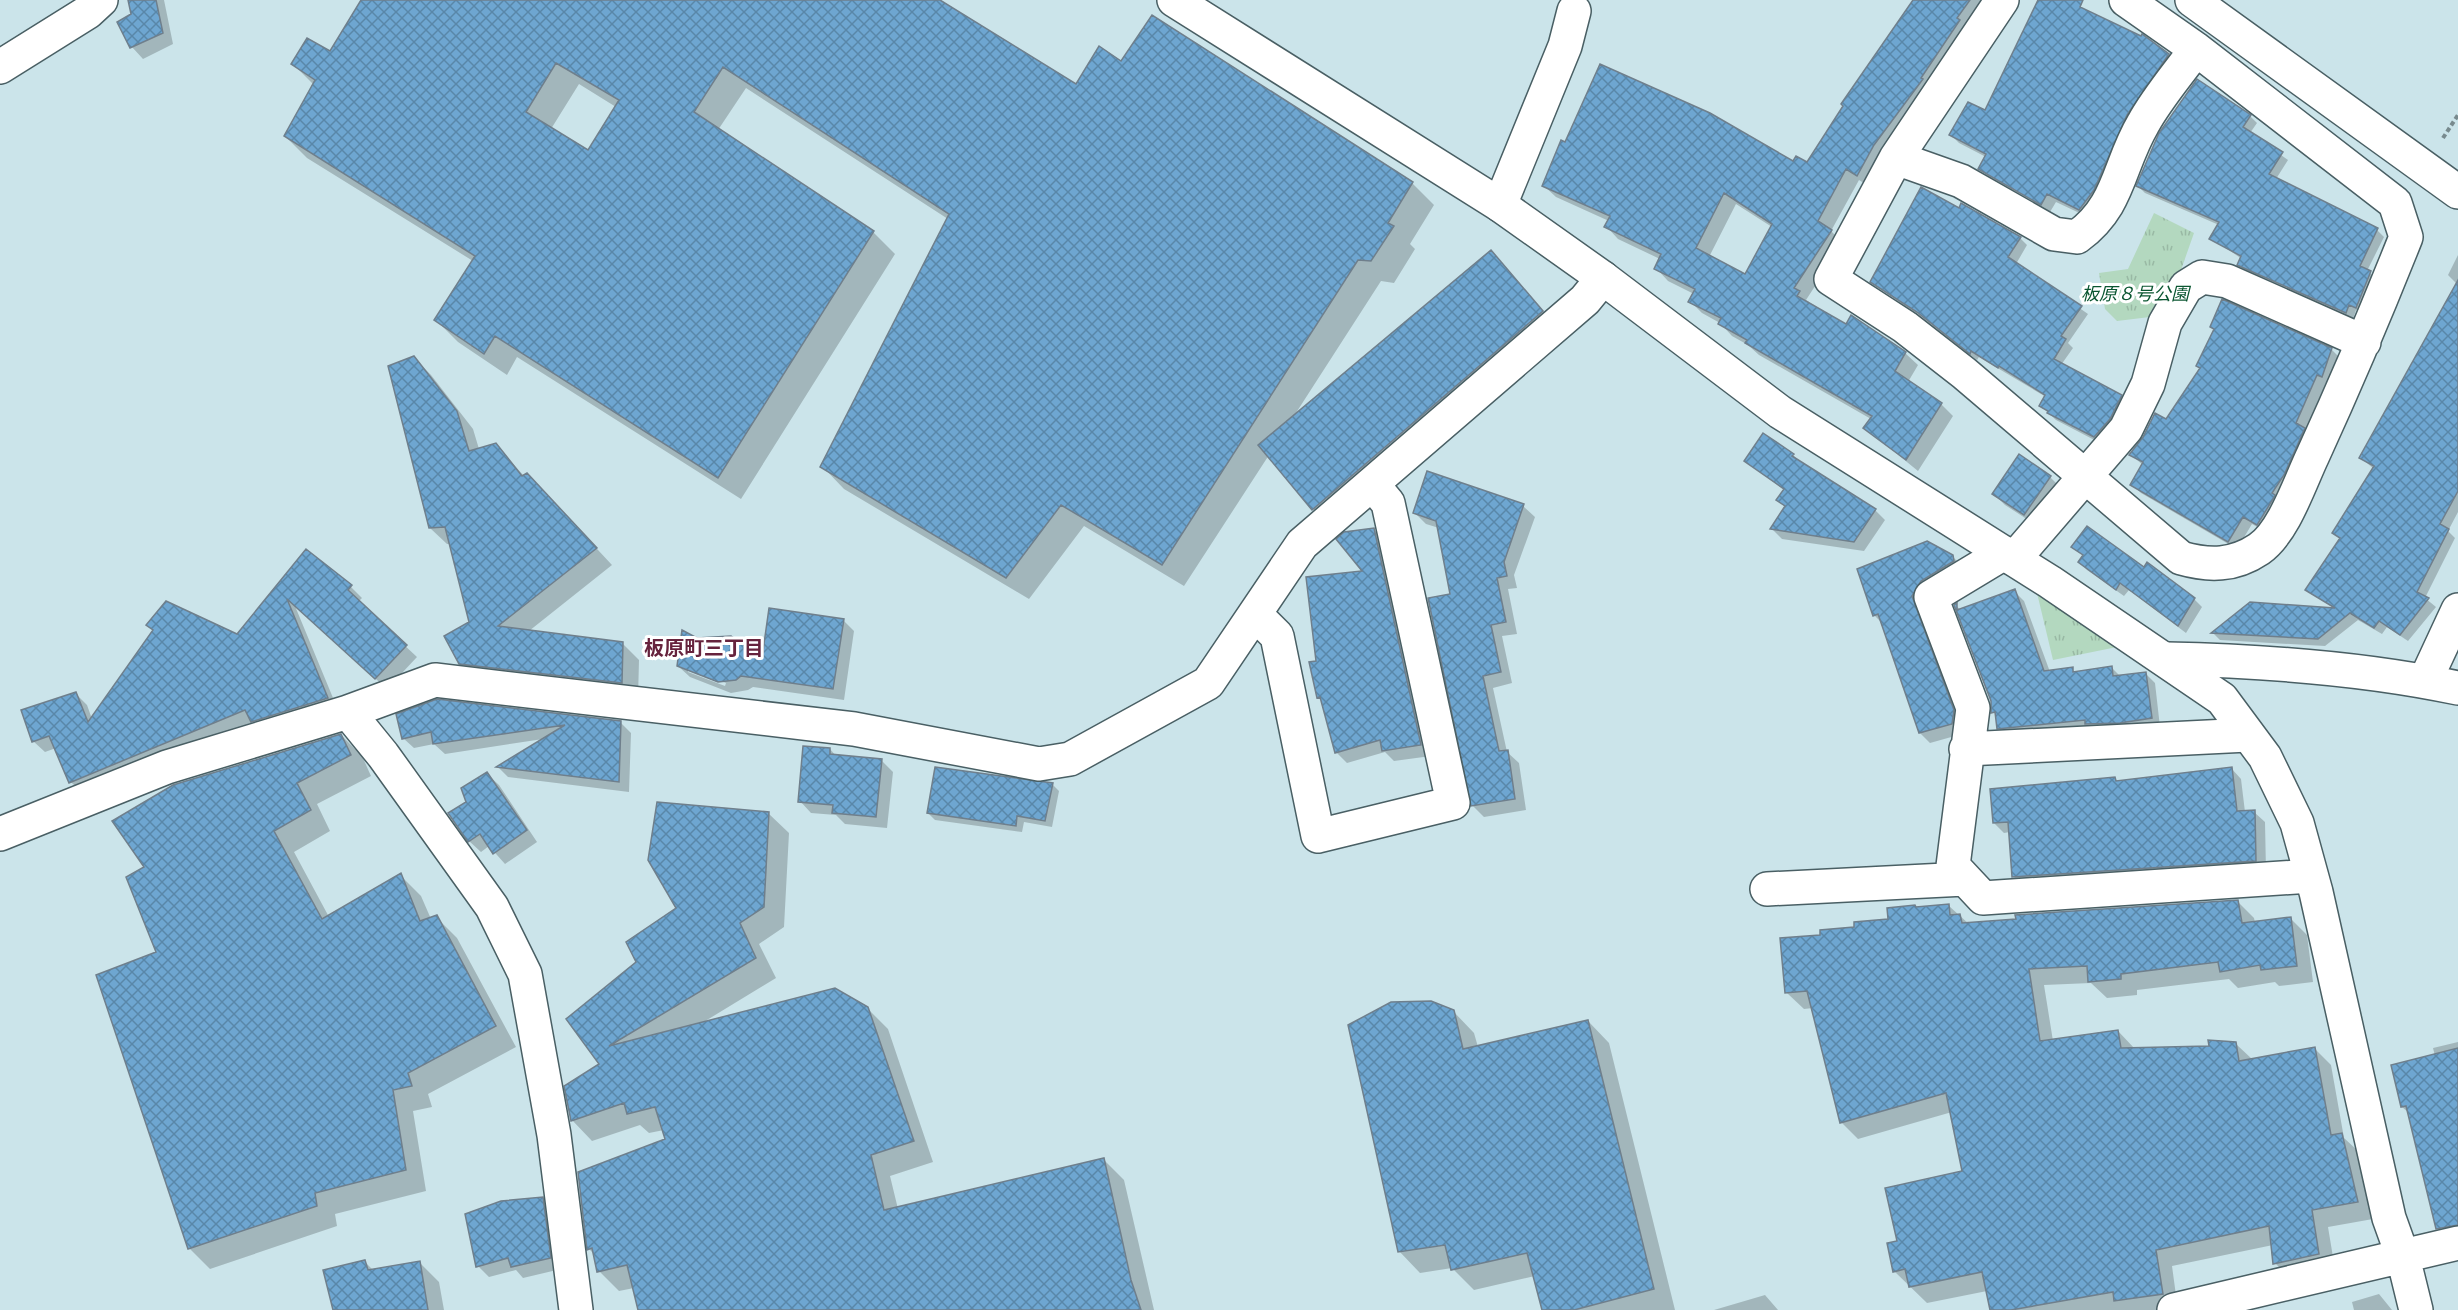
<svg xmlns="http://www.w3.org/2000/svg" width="2458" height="1310" viewBox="0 0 2458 1310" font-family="'PT Serif','Noto Sans JP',serif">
<defs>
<pattern id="park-tufts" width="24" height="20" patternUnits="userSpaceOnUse" patternTransform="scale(1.5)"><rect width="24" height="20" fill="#b3d8bf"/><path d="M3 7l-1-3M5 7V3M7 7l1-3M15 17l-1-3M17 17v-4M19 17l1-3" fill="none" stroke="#99b9a4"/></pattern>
<pattern id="building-cross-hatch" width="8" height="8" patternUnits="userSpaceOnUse" patternTransform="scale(1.5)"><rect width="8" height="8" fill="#6ea6d1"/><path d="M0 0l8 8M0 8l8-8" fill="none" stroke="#5987a9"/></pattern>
</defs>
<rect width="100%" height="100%" fill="#cbe4ea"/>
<path fill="url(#park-tufts)" d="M 2154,213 L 2194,233 L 2181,270 L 2150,317 L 2117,321 L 2105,309 L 2099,273 L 2128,269 Z
M 2037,593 L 2122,646 L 2053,660 Z"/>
<path fill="#0003" fill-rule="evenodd" d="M 135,0 L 164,0 L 173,44 L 143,59 L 132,47 Z
M 363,0 L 937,0 L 1076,86 L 1121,63 L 1412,183 L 1434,205 L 1410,244 L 1415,249 L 1394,283 L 1381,281 L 1294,416 L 1490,252 L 1564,334 L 1335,531 L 1313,509 L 1269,455 L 1184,586 L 1084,526 L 1029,599 L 844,489 L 822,466 L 948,219 L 746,88 L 718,130 L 873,232 L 895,254 L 741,499 L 517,357 L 507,375 L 458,342 L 436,320 L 473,261 L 307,158 L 285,136 L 314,85 L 293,64 L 330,53 ZM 579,84 L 616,107 L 589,152 L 551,129 Z
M 1915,0 L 1991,0 L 1870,187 L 1859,180 L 1831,231 L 1843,243 L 1806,300 L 1847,326 L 1905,353 L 1918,365 L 1908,382 L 1941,404 L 1953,416 L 1918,471 L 1865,428 L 1871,419 L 1759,355 L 1748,345 L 1732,336 L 1720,323 L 1702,313 L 1690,301 L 1694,294 L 1668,281 L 1656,268 L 1660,259 L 1618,239 L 1606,226 L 1609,221 L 1556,197 L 1543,185 L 1794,163 L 1808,164 ZM 1736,204 L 1772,227 L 1746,276 L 1709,257 Z
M 2040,0 L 2068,0 L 2168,56 L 2176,64 L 2088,217 L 2056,202 L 2050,212 L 1989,177 L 1980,169 L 1986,157 L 1959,143 L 1951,135 L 1986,112 Z
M 2250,116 L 2257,123 L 2250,133 L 2288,160 L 2276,179 L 2377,230 L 2384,237 L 2367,271 L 2377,279 L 2363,313 L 2356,310 L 2353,319 L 2246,271 L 2239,265 L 2242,259 L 2211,238 L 2219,225 L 2145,193 L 2138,186 Z
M 1960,210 L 2020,238 L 2027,245 L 2016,264 L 2088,314 L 2068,343 L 2073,348 L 2061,365 L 2121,397 L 2128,404 L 2102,444 L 2056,420 L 2041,406 L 2046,397 L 1979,357 L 1977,360 L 1872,282 Z
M 2458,255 L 2458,512 L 2448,531 L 2455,538 L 2425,598 L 2436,607 L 2408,641 L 2387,627 L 2382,634 L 2358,620 L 2325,646 L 2220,640 L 2213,633 L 2251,603 L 2335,609 L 2307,589 L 2341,540 L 2334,533 L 2374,469 L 2361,458 L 2457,284 L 2448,275 Z
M 2223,301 L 2332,350 L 2340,358 L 2330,385 L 2326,383 L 2305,431 L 2312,438 L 2266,532 L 2252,524 L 2237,549 L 2141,493 L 2132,484 L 2143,465 L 2131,455 L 2167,421 L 2202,369 L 2215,330 L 2212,327 Z
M 414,358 L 431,375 L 473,429 L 479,449 L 496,445 L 524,476 L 543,491 L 612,565 L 529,631 L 622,643 L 639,660 L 638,699 L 478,680 L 460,663 L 471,623 L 450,544 L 447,544 L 430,528 Z
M 1793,455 L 1802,464 L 1875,510 L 1885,520 L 1864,551 L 1782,539 L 1772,529 L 1786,508 L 1778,500 L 1785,491 L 1746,461 Z
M 1428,473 L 1523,506 L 1535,517 L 1514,575 L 1517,588 L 1508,589 L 1517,634 L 1502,636 L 1512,683 L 1493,688 L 1507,752 L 1519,763 L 1526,810 L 1484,817 L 1472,805 L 1451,595 L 1439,528 L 1426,524 L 1415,513 Z
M 2050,477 L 2061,488 L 2036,525 L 2005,505 L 1994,494 Z
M 1374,530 L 1385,540 L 1431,756 L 1394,761 L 1385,752 L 1347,763 L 1336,752 L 1323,702 L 1318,697 L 1317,662 L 1365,572 Z
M 2073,547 L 2144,569 L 2194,599 L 2202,607 L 2186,633 L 2129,590 L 2124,596 L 2087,570 L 2080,562 L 2084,556 Z
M 306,551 L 351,587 L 362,598 L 358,602 L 417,657 L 387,689 L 295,606 L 338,710 L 264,732 L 253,722 L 82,793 L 71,782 L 56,748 L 45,752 L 33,741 L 75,693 L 87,705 L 92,719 L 154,631 L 148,625 L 237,636 Z
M 1952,556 L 1963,567 L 1931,591 L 1963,721 L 1962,734 L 1930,743 L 1920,733 L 1884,625 L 1874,615 Z
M 2014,591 L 2024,601 L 2050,672 L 2072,669 L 2076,673 L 2112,668 L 2120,676 L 2145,673 L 2155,683 L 2160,727 L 2008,738 L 1998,728 L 1992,701 L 1956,606 L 1961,610 Z
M 843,620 L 854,631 L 844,700 L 753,687 L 748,690 L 731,693 L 690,677 L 678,666 L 696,639 L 763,661 ZM 688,669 L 726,683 L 725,686 L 688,672 Z
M 398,715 L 620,722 L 631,733 L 629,792 L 508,777 L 498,767 L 543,739 L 445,754 L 434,744 L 414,748 L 403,738 Z
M 341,735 L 362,756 L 371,776 L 317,804 L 330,831 L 294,852 L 329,917 L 400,875 L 421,896 L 431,919 L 436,917 L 457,938 L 516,1047 L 428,1094 L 432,1107 L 413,1111 L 426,1191 L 335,1214 L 337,1226 L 210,1269 L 189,1248 L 158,953 L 128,878 Z
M 830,749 L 836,756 L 881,760 L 893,772 L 887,828 L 845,824 L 836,815 L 811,813 L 800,801 Z
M 2231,768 L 2241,779 L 2245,812 L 2254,812 L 2265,822 L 2266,871 L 2024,887 L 2014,877 L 2010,832 L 2004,833 L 1994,823 L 2115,779 L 2118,782 Z
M 487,774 L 499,785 L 537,842 L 505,864 L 489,846 L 481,852 L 469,841 L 468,803 Z
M 1052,784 L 1059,791 L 1052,827 L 1024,822 L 1022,832 L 935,820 L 928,813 Z
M 768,813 L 789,833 L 784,927 L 759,944 L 776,978 L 702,1023 L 867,1008 L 888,1029 L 933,1162 L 890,1176 L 898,1209 L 1104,1160 L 1124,1180 L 1154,1310 L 639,1310 L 634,1288 L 619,1291 L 599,1271 L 596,1256 L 589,1249 L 667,1140 L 664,1130 L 649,1133 L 640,1125 L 592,1141 L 572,1120 L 602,1064 L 638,962 L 678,909 Z
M 2237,901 L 2254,918 L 2255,923 L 2291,919 L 2307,935 L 2313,982 L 2279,986 L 2275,982 L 2238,988 L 2229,979 L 2137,990 L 2137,995 L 2107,998 L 2091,983 L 2044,985 L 2053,1041 L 2118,1031 L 2135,1049 L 2210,1048 L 2236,1044 L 2253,1060 L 2315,1049 L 2331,1065 L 2344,1138 L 2358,1151 L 2373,1219 L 2328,1227 L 2335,1269 L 2292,1280 L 2275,1263 L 2273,1245 L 2172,1266 L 2178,1310 L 1991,1310 L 1987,1291 L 1927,1303 L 1894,1271 L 1898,1242 L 1964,1172 L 1952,1112 L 1858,1139 L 1841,1122 L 1813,1008 L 1804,1009 L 1787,993 L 1822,936 L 1889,920 L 1917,909 L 1949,906 L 1969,924 Z
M 1453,1011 L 1474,1033 L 1478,1047 L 1588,1021 L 1609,1043 L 1675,1310 L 1544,1310 L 1535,1276 L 1474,1290 L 1452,1268 L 1420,1273 L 1399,1251 Z
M 2458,1042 L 2458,1240 L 2455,1241 L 2436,1222 L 2409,1113 L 2402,1107 L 2435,1056 L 2433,1048 Z
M 542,1199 L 554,1210 L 561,1269 L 523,1278 L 516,1270 L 489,1277 L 478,1266 Z
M 365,1262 L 374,1271 L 420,1263 L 439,1282 L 444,1310 L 334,1310 Z
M 2379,1294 L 2392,1310 L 2351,1310 L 2354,1310 L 2352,1302 Z
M 1765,1295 L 1778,1310 L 1714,1310 Z"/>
<path fill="url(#building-cross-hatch)" stroke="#6f7f8c" stroke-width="1.5" fill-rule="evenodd" d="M 128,0 L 156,0 L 163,33 L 130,48 L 117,22 L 131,14 Z
M 361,0 L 940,0 L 1076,84 L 1099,46 L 1121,61 L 1152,15 L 1413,182 L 1388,223 L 1394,226 L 1371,261 L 1358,260 L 1162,565 L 1061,505 L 1006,578 L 820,467 L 949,214 L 723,67 L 694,112 L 874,231 L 718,478 L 495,336 L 484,354 L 434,320 L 475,256 L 284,136 L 315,80 L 291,64 L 307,38 L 330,51 ZM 556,63 L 619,100 L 588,150 L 526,112 Z
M 1913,0 L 1970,0 L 1957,18 L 1960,20 L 1921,78 L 1923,79 L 1874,145 L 1857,176 L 1846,169 L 1818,221 L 1832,230 L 1794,288 L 1800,291 L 1797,296 L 1846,324 L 1851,315 L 1906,352 L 1895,371 L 1942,403 L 1906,460 L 1863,428 L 1872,416 L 1745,343 L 1747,340 L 1718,324 L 1721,318 L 1688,302 L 1695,289 L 1654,269 L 1661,254 L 1604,227 L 1610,216 L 1542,186 L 1561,140 L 1565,142 L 1600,64 L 1710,113 L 1793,161 L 1796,156 L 1807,162 L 1843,106 L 1841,104 ZM 1724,193 L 1772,224 L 1745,274 L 1696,248 Z
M 2038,0 L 2083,0 L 2080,7 L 2141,36 L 2142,34 L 2169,54 L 2127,115 L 2094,190 L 2079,210 L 2047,194 L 2041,205 L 1978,169 L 1986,154 L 1949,135 L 1968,102 L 1985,110 Z
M 2197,79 L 2251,115 L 2243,127 L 2283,152 L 2269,174 L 2378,228 L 2360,266 L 2371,271 L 2356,308 L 2349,305 L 2346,313 L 2237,265 L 2241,256 L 2209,239 L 2219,222 L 2136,186 L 2159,133 Z
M 1921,187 L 1959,208 L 1961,203 L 2021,237 L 2008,257 L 2082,306 L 2061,336 L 2066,339 L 2054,359 L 2122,395 L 2110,419 L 2094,437 L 2047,413 L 2048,411 L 2039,406 L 2045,395 L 1999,366 L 1998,368 L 1971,351 L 1970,354 L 1917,312 L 1870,282 Z
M 1491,250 L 1543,311 L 1312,510 L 1258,445 Z
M 2458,280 L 2458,491 L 2440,524 L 2449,529 L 2417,592 L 2429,598 L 2400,635 L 2379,621 L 2374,628 L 2350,613 L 2318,639 L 2211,633 L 2250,602 L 2335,608 L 2305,590 L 2340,538 L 2332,533 L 2374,466 L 2359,458 Z
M 2222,299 L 2332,348 L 2322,377 L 2317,375 L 2296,423 L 2305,428 L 2284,475 L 2272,493 L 2275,495 L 2273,499 L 2257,525 L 2243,517 L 2228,542 L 2130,485 L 2143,462 L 2129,455 L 2143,437 L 2155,413 L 2166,419 L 2200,368 L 2196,366 L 2214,329 L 2210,327 Z
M 414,356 L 457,411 L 469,451 L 496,443 L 522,476 L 527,473 L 597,548 L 498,626 L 623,642 L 622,683 L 459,664 L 444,636 L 469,622 L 445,527 L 429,528 L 388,366 Z
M 1763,433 L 1794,454 L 1792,456 L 1876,509 L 1854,542 L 1770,529 L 1785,506 L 1776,500 L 1784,489 L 1744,461 Z
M 2019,454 L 2051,476 L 2024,515 L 1992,494 Z
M 1427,471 L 1524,504 L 1504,562 L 1507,576 L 1497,578 L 1506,622 L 1491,625 L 1501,672 L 1483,676 L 1499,751 L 1508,750 L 1515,799 L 1471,806 L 1428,598 L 1450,594 L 1436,521 L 1413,513 Z
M 2087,526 L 2144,567 L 2147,562 L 2195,598 L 2178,626 L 2120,583 L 2116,590 L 2078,562 L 2083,555 L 2071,547 Z
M 1374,528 L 1421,745 L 1382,751 L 1380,740 L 1335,753 L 1320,697 L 1317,698 L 1309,662 L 1316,661 L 1306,577 L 1362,571 L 1336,539 L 1344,532 Z
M 1927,541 L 1953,555 L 1954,561 L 1921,581 L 1912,596 L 1954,710 L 1952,724 L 1919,733 L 1878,614 L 1873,616 L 1857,569 Z
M 306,549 L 352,585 L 348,590 L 407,645 L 375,679 L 287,599 L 328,698 L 251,722 L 245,710 L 69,783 L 49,736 L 32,742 L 21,710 L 76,692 L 88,722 L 153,630 L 146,625 L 166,601 L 237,634 Z
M 2015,589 L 2044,671 L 2073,667 L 2073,672 L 2112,666 L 2113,676 L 2146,672 L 2152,718 L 2120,723 L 2085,724 L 2085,720 L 1997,729 L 1995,712 L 1991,713 L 1991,701 L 1954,605 L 1957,603 L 1957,610 Z
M 769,608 L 844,619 L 833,689 L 741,676 L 736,680 L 718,682 L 677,666 L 682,630 L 697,638 L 731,636 L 762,658 Z
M 437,699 L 621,721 L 619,782 L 496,767 L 565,725 L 433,744 L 431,732 L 402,739 L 396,714 Z
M 341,734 L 351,755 L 297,783 L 311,810 L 274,831 L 322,919 L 401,873 L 420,921 L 437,915 L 496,1026 L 408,1073 L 412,1086 L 393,1090 L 406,1170 L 315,1193 L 317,1206 L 188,1249 L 96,975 L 156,952 L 126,877 L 144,867 L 112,821 L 173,785 Z
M 803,746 L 830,748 L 830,754 L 882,759 L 876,817 L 832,813 L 833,805 L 798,802 Z
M 935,767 L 1053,783 L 1045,821 L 1017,816 L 1016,826 L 927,813 Z
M 2232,767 L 2237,811 L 2255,810 L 2256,861 L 2012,877 L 2008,822 L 1993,823 L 1990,789 L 2115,777 L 2116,781 Z
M 487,772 L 527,830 L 493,854 L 480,834 L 468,842 L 448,813 L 466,802 L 461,788 Z
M 657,802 L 769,812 L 764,907 L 740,923 L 756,958 L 609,1046 L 835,988 L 868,1007 L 914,1141 L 871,1155 L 884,1210 L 1104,1158 L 1131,1280 L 1141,1310 L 638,1310 L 627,1265 L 597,1272 L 592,1248 L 587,1250 L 578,1172 L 665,1139 L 655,1107 L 627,1114 L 624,1103 L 571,1121 L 564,1086 L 599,1064 L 566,1019 L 636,962 L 626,942 L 676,908 L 648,860 Z
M 2238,900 L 2242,923 L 2291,917 L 2297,966 L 2261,970 L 2260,965 L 2220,972 L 2218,962 L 2121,974 L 2121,979 L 2088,982 L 2087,966 L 2029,969 L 2040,1041 L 2118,1030 L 2121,1048 L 2209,1046 L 2208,1040 L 2236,1042 L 2239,1061 L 2315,1047 L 2331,1135 L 2342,1133 L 2358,1202 L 2312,1210 L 2319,1254 L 2273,1264 L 2269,1226 L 2156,1250 L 2163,1294 L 2114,1301 L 2113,1292 L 2011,1310 L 1990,1310 L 1982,1272 L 1909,1287 L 1905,1269 L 1893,1272 L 1887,1243 L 1897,1241 L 1885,1188 L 1962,1171 L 1946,1093 L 1840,1123 L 1807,991 L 1785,993 L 1780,938 L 1820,935 L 1820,930 L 1854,927 L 1854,922 L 1888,919 L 1887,908 L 1915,905 L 1916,907 L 1949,904 L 1950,915 L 1960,914 L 1962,923 L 2016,919 L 2015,915 Z
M 1431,1001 L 1454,1010 L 1463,1049 L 1588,1020 L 1654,1289 L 1574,1310 L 1542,1310 L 1527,1253 L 1451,1270 L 1445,1245 L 1398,1252 L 1348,1025 L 1391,1002 Z
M 2458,1048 L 2458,1225 L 2436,1229 L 2406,1106 L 2401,1107 L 2391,1065 Z
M 543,1197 L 551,1258 L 511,1267 L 508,1258 L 476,1267 L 465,1214 L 501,1201 Z
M 365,1260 L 368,1270 L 420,1261 L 428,1310 L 333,1310 L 323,1270 Z"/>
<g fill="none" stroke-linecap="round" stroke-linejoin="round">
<defs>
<path id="street" d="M 2002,0 L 1896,158 L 1831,279 L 1905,327 L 1964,373 L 2181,558 C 2209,566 2234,566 2259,549 C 2284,532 2300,482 2313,455 C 2346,383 2377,310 2406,237 L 2395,203 L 2196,49 L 2126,0
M 2192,0 L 2458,192
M 0,67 L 88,12 L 101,0
M 1896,158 L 1961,181 L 2054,234 L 2077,237 C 2120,206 2118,166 2143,124 C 2157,98 2179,73 2196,49
M 1500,205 L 1565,46 L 1574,11
M 2004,553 L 1931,597 L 1973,708 L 1953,866 L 1983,898 L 2311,876
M 2014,559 L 2126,429 L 2148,384 L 2165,323 L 2186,287 L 2202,277 L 2227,281 L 2364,342
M 1255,614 L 1277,636 L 1318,836 L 1453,803 L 1388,503 L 1373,485
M 2167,659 C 2263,661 2363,668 2458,688
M 2425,681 L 2458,610
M 348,712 L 435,680 L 854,729 L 1039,764 L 1070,759 L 1208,683 L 1302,544 L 1585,300 L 1603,278
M 1966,749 L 2248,735
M 0,834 L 167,767 L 348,712 L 383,755 L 492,907 L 525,974 L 554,1135 L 576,1310
M 1767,889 L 1965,879"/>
<path id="secondary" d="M 1174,0 L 1500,205 L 1603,278 L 1780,412 L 2050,582 L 2222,699 L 2265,757 L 2297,823 L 2316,892 L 2389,1218 L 2403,1257 L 2416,1310
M 2174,1310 L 2458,1243"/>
</defs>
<use href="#street" stroke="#495f64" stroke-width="36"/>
<use href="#secondary" stroke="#495f64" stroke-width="36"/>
<path stroke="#788a8e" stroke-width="4" stroke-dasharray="4.5 3" stroke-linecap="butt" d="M 2443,138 L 2458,115"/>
<use href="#street" stroke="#fff" stroke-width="33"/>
<use href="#secondary" stroke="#fff" stroke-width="33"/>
</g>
<g text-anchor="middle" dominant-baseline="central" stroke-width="6" stroke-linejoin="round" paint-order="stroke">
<g font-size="18" font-style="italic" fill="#0a5631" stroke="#fff">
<text x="2135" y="293">板原８号公園</text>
</g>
<g font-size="20" font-weight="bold" fill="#66233d" stroke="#fff">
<text x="704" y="647">板原町三丁目</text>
</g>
</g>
</svg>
